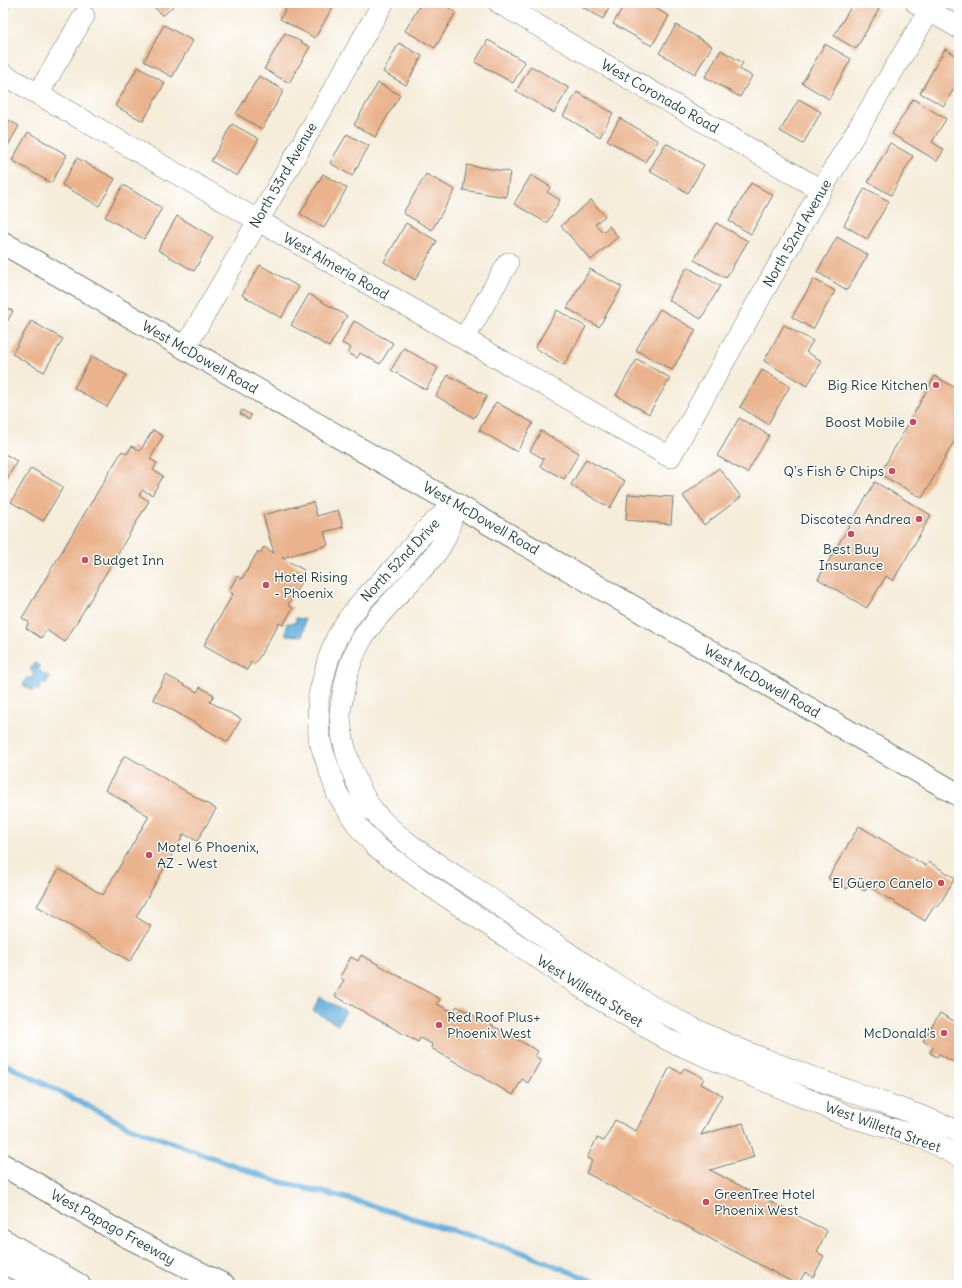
<svg xmlns="http://www.w3.org/2000/svg" width="962" height="1288" viewBox="0 0 962 1288" font-family="Delius,sans-serif">
<rect width="100%" height="100%" fill="#fff"/>
<filter id="ink" filterUnits="userSpaceOnUse"><feTurbulence type="fractalNoise" baseFrequency=".025" numOctaves="2"/><feDisplacementMap in="SourceGraphic" scale="8" xChannelSelector="R" yChannelSelector="G"/><feConvolveMatrix kernelMatrix="1 2 1 2 8 2 1 2 1" color-interpolation-filters="sRGB"/></filter>
<filter id="wash" filterUnits="userSpaceOnUse"><feTurbulence type="fractalNoise" baseFrequency=".012" numOctaves="4" result="noise"/><feDisplacementMap in="SourceGraphic" scale="16" xChannelSelector="R" yChannelSelector="G"/><feGaussianBlur stdDeviation="0.9" result="paint"/><feColorMatrix in="noise" values="0 0 0 0 0 0 0 0 0 0 0 0 0 0 0 0 0 1.4 0 .05"/><feComposite in="paint" operator="in"/></filter>
<g filter="url(#wash)">
<rect width="100%" height="100%" fill="#f5ecd9"/>
<path fill="#65b0dd" stroke="#427688" d="M 296,618 L 305,619 L 303,636 L 286,635 L 287,623 L 295,623 Z
M 34,663 L 40,666 L 38,670 L 50,677 L 46,685 L 43,683 L 38,691 L 35,689 L 33,691 L 23,685 L 27,677 L 31,679 L 34,673 L 30,670 Z
M 320,997 L 346,1011 L 338,1025 L 313,1011 Z"/>
<g fill="none" stroke-linecap="round" stroke-linejoin="round">
<path stroke="#65b0dd" stroke-width="5.5" d="M 3,1063 L 127,1126 L 273,1180 L 353,1200 L 519,1251 L 602,1285"/>
</g>
<g id="blocks">
<path fill="#eab38d" d="M 3,3 L 11,3 L 3,17 Z
M 150,3 L 176,3 L 163,16 Z
M 289,3 L 300,4 L 335,3 L 315,38 L 280,19 Z
M 421,3 L 441,3 L 456,12 L 435,48 L 405,31 Z
M 576,3 L 612,3 L 603,19 Z
M 625,3 L 646,3 L 669,16 L 652,46 L 613,24 Z
M 853,3 L 868,3 L 879,9 L 856,49 L 834,36 Z
M 164,25 L 193,41 L 172,77 L 144,61 Z
M 676,25 L 712,46 L 695,74 L 659,53 Z
M 285,33 L 310,47 L 289,83 L 264,69 Z
M 488,40 L 525,62 L 513,83 L 475,62 Z
M 399,43 L 422,56 L 406,85 L 383,72 Z
M 825,44 L 851,59 L 829,99 L 802,83 Z
M 945,49 L 959,57 L 959,80 L 944,106 L 920,93 Z
M 721,50 L 743,63 L 739,69 L 752,76 L 740,97 L 705,77 Z
M 531,66 L 569,88 L 554,113 L 516,91 Z
M 138,67 L 165,83 L 143,121 L 115,106 Z
M 259,76 L 284,90 L 262,129 L 236,114 Z
M 378,83 L 400,95 L 375,137 L 354,125 Z
M 577,92 L 613,113 L 600,137 L 563,116 Z
M 799,99 L 821,112 L 803,144 L 780,131 Z
M 913,99 L 946,119 L 932,142 L 944,150 L 937,161 L 892,134 Z
M 3,117 L 19,126 L 3,154 Z
M 620,118 L 658,141 L 645,162 L 607,140 Z
M 232,124 L 259,139 L 237,176 L 211,161 Z
M 28,132 L 67,155 L 51,183 L 12,160 Z
M 347,134 L 369,146 L 352,176 L 330,163 Z
M 666,143 L 704,165 L 688,193 L 649,171 Z
M 890,143 L 913,156 L 891,195 L 868,182 Z
M 77,158 L 115,179 L 99,206 L 62,185 Z
M 467,165 L 510,172 L 506,197 L 463,190 Z
M 323,174 L 347,188 L 324,228 L 300,214 Z
M 426,174 L 455,190 L 432,230 L 403,213 Z
M 531,175 L 551,187 L 547,192 L 560,200 L 547,223 L 514,204 Z
M 751,183 L 773,195 L 751,234 L 729,221 Z
M 123,185 L 162,208 L 144,239 L 105,217 Z
M 865,188 L 889,201 L 867,239 L 844,225 Z
M 591,200 L 605,216 L 595,224 L 603,232 L 609,226 L 618,237 L 591,260 L 561,226 Z
M 177,216 L 213,237 L 194,271 L 158,250 Z
M 406,223 L 437,241 L 415,280 L 384,262 Z
M 716,223 L 748,241 L 726,278 L 694,260 Z
M 837,237 L 868,255 L 847,290 L 817,272 Z
M 260,265 L 299,287 L 281,318 L 242,295 Z
M 687,267 L 720,286 L 701,319 L 668,300 Z
M 590,269 L 622,287 L 599,327 L 567,308 Z
M 814,279 L 835,291 L 813,329 L 792,317 Z
M 309,294 L 347,316 L 329,347 L 291,325 Z
M 3,306 L 13,311 L 3,329 Z
M 660,309 L 696,330 L 672,370 L 636,350 Z
M 557,310 L 586,327 L 564,365 L 535,348 Z
M 31,321 L 63,339 L 44,372 L 12,354 Z
M 354,321 L 393,343 L 380,364 L 360,353 L 357,358 L 348,353 L 351,348 L 342,343 Z
M 784,325 L 813,341 L 806,352 L 822,361 L 807,386 L 764,361 Z
M 404,348 L 438,368 L 426,390 L 391,370 Z
M 92,356 L 126,375 L 107,407 L 74,388 Z
M 637,359 L 670,378 L 649,414 L 616,395 Z
M 762,370 L 790,386 L 768,424 L 740,407 Z
M 448,375 L 487,396 L 474,418 L 436,396 Z
M 935,376 L 959,390 L 959,433 L 922,498 L 880,474 Z
M 496,402 L 533,423 L 517,452 L 479,430 Z
M 242,410 L 251,415 L 249,420 L 240,414 Z
M 739,418 L 769,435 L 747,473 L 717,456 Z
M 153,430 L 163,436 L 150,459 L 157,463 L 153,470 L 163,476 L 152,495 L 143,490 L 139,495 L 149,501 L 65,642 L 46,630 L 41,638 L 26,628 L 29,622 L 22,618 L 122,451 L 127,454 L 132,446 L 140,451 Z
M 541,431 L 579,453 L 564,479 L 540,466 L 544,459 L 530,451 Z
M 3,453 L 17,461 L 3,486 Z
M 586,459 L 625,481 L 610,508 L 571,485 Z
M 31,468 L 63,487 L 43,521 L 11,502 Z
M 719,468 L 741,497 L 704,525 L 683,496 Z
M 875,482 L 931,515 L 893,581 L 886,576 L 867,608 L 818,579 Z
M 628,494 L 673,497 L 671,524 L 626,520 Z
M 313,502 L 317,516 L 338,510 L 343,527 L 324,532 L 328,545 L 282,558 L 304,570 L 300,577 L 303,579 L 288,605 L 293,608 L 283,625 L 279,623 L 255,664 L 251,662 L 247,670 L 204,645 L 233,594 L 229,591 L 237,576 L 242,579 L 258,551 L 260,553 L 264,547 L 274,553 L 263,515 Z
M 166,675 L 197,692 L 200,687 L 214,695 L 210,702 L 241,719 L 228,742 L 153,699 Z
M 125,755 L 216,809 L 197,841 L 184,834 L 136,917 L 151,926 L 130,961 L 37,906 L 59,869 L 103,895 L 149,816 L 105,790 Z
M 859,826 L 926,866 L 929,862 L 955,878 L 938,907 L 935,905 L 925,921 L 868,886 L 865,891 L 851,883 L 847,889 L 828,878 Z
M 361,955 L 440,999 L 437,1004 L 453,1012 L 457,1006 L 538,1051 L 535,1056 L 541,1060 L 528,1083 L 522,1079 L 513,1095 L 431,1048 L 432,1044 L 420,1038 L 418,1042 L 335,996 L 344,980 L 340,977 L 351,957 L 358,961 Z
M 940,1013 L 959,1024 L 959,1065 L 939,1054 L 937,1057 L 930,1053 L 933,1047 L 923,1041 Z
M 670,1067 L 681,1073 L 684,1068 L 704,1078 L 701,1084 L 722,1095 L 701,1135 L 743,1123 L 754,1157 L 710,1170 L 827,1231 L 817,1252 L 824,1256 L 813,1277 L 805,1272 L 798,1285 L 586,1173 L 592,1161 L 587,1158 L 597,1138 L 604,1141 L 615,1120 L 636,1131 Z"/>
</g>
</g>
<g filter="url(#ink)">
<use href="#blocks" fill-opacity="0" stroke="#6a7a6e" stroke-width="1"/>
<g fill="none" stroke-linecap="round" stroke-linejoin="round">
<defs>
<path id="minor" d="M 499,3 L 821,190
M 916,3 L 959,28
M 3,74 L 670,457 L 821,190 L 929,11
M 38,94 L 84,16
M 464,339 L 508,263
M 185,348 L 383,3
M 455,503 L 427,529 L 396,566 L 363,600 L 348,619 L 337,637 L 328,660 L 318,699 L 319,739 L 337,793 L 358,826 L 375,846 L 426,883 L 599,999 L 668,1040 L 850,1117 L 921,1137 L 959,1156
M 455,504 C 452,515 450,528 445,538 C 438,554 422,569 410,582 C 376,619 353,638 344,689 C 343,697 340,707 340,715 C 341,745 356,792 377,815 C 403,845 454,874 488,897 C 561,948 633,1002 714,1038 C 761,1059 810,1077 858,1094 C 892,1106 926,1116 959,1132"/>
<path id="secondary" d="M 3,1165 L 126,1236 L 224,1285"/>
<path id="primary" d="M 3,243 L 959,795"/>
<path id="motorway" d="M 3,1240 L 79,1285
M 3,1263 L 55,1285"/>
</defs>
<use href="#minor" stroke="#6a7a6e" stroke-width="22"/>
<use href="#secondary" stroke="#6a7a6e" stroke-width="24"/>
<use href="#primary" stroke="#6a7a6e" stroke-width="24"/>
<use href="#motorway" stroke="#6a7a6e" stroke-width="24"/>
<use href="#minor" stroke="#fff" stroke-width="21"/>
<use href="#secondary" stroke="#fff" stroke-width="22"/>
<use href="#primary" stroke="#fff" stroke-width="22"/>
<use href="#motorway" stroke="#fff" stroke-width="22"/>
</g>
</g>
<g fill="#d1495b" stroke="#fff" stroke-width="1.5">
<circle cx="936" cy="385" r="4"/>
<circle cx="913" cy="422" r="4"/>
<circle cx="892" cy="471" r="4"/>
<circle cx="919" cy="519" r="4"/>
<circle cx="851" cy="534" r="4"/>
<circle cx="85" cy="560" r="4"/>
<circle cx="266" cy="585" r="4"/>
<circle cx="149" cy="855" r="4"/>
<circle cx="941" cy="883" r="4"/>
<circle cx="439" cy="1025" r="4"/>
<circle cx="944" cy="1033" r="4"/>
<circle cx="706" cy="1202" r="4"/>
</g>
<g text-anchor="middle" dominant-baseline="central" stroke-width="3" stroke-linejoin="round" paint-order="stroke">
<g font-size="14" fill="#1f3d34" stroke="#fff">
<text transform="translate(660 96) rotate(30)">West Coronado Road</text>
<text transform="translate(283 175) rotate(-60)">North 53rd Avenue</text>
<text transform="translate(797 233) rotate(-60)">North 52nd Avenue</text>
<text transform="translate(336 266) rotate(30)">West Almeria Road</text>
<text transform="translate(200 357) rotate(30)">West McDowell Road</text>
<text transform="translate(481 518) rotate(30)">West McDowell Road</text>
<text transform="translate(400 560) rotate(-47)">North 52nd Drive</text>
<text transform="translate(762 681) rotate(30)">West McDowell Road</text>
<text transform="translate(590 991) rotate(32)">West Willetta Street</text>
<text transform="translate(883 1127) rotate(20)">West Willetta Street</text>
<text transform="translate(113 1227) rotate(29)">West Papago Freeway</text>
</g>
<g font-size="14" fill="#1f3d34" stroke="#fff" text-anchor="end">
<text x="928" y="385">Big Rice Kitchen</text>
<text x="905" y="422">Boost Mobile</text>
<text x="884" y="471">Q's Fish &amp; Chips</text>
<text x="911" y="519">Discoteca Andrea</text>
<text x="851" y="549" text-anchor="middle">Best Buy<tspan x="851" dy="16">Insurance</tspan></text>
<text x="93" y="560" text-anchor="start">Budget Inn</text>
<text x="274" y="577" text-anchor="start">Hotel Rising<tspan x="274" dy="16">- Phoenix</tspan></text>
<text x="157" y="847" text-anchor="start">Motel 6 Phoenix,<tspan x="157" dy="16">AZ - West</tspan></text>
<text x="933" y="883">El Güero Canelo</text>
<text x="447" y="1017" text-anchor="start">Red Roof Plus+<tspan x="447" dy="16">Phoenix West</tspan></text>
<text x="936" y="1033">McDonald's</text>
<text x="714" y="1194" text-anchor="start">GreenTree Hotel<tspan x="714" dy="16">Phoenix West</tspan></text>
</g>
</g>
<rect width="962" height="1288" fill="none" stroke="#fff" stroke-width="16"/>
</svg>
